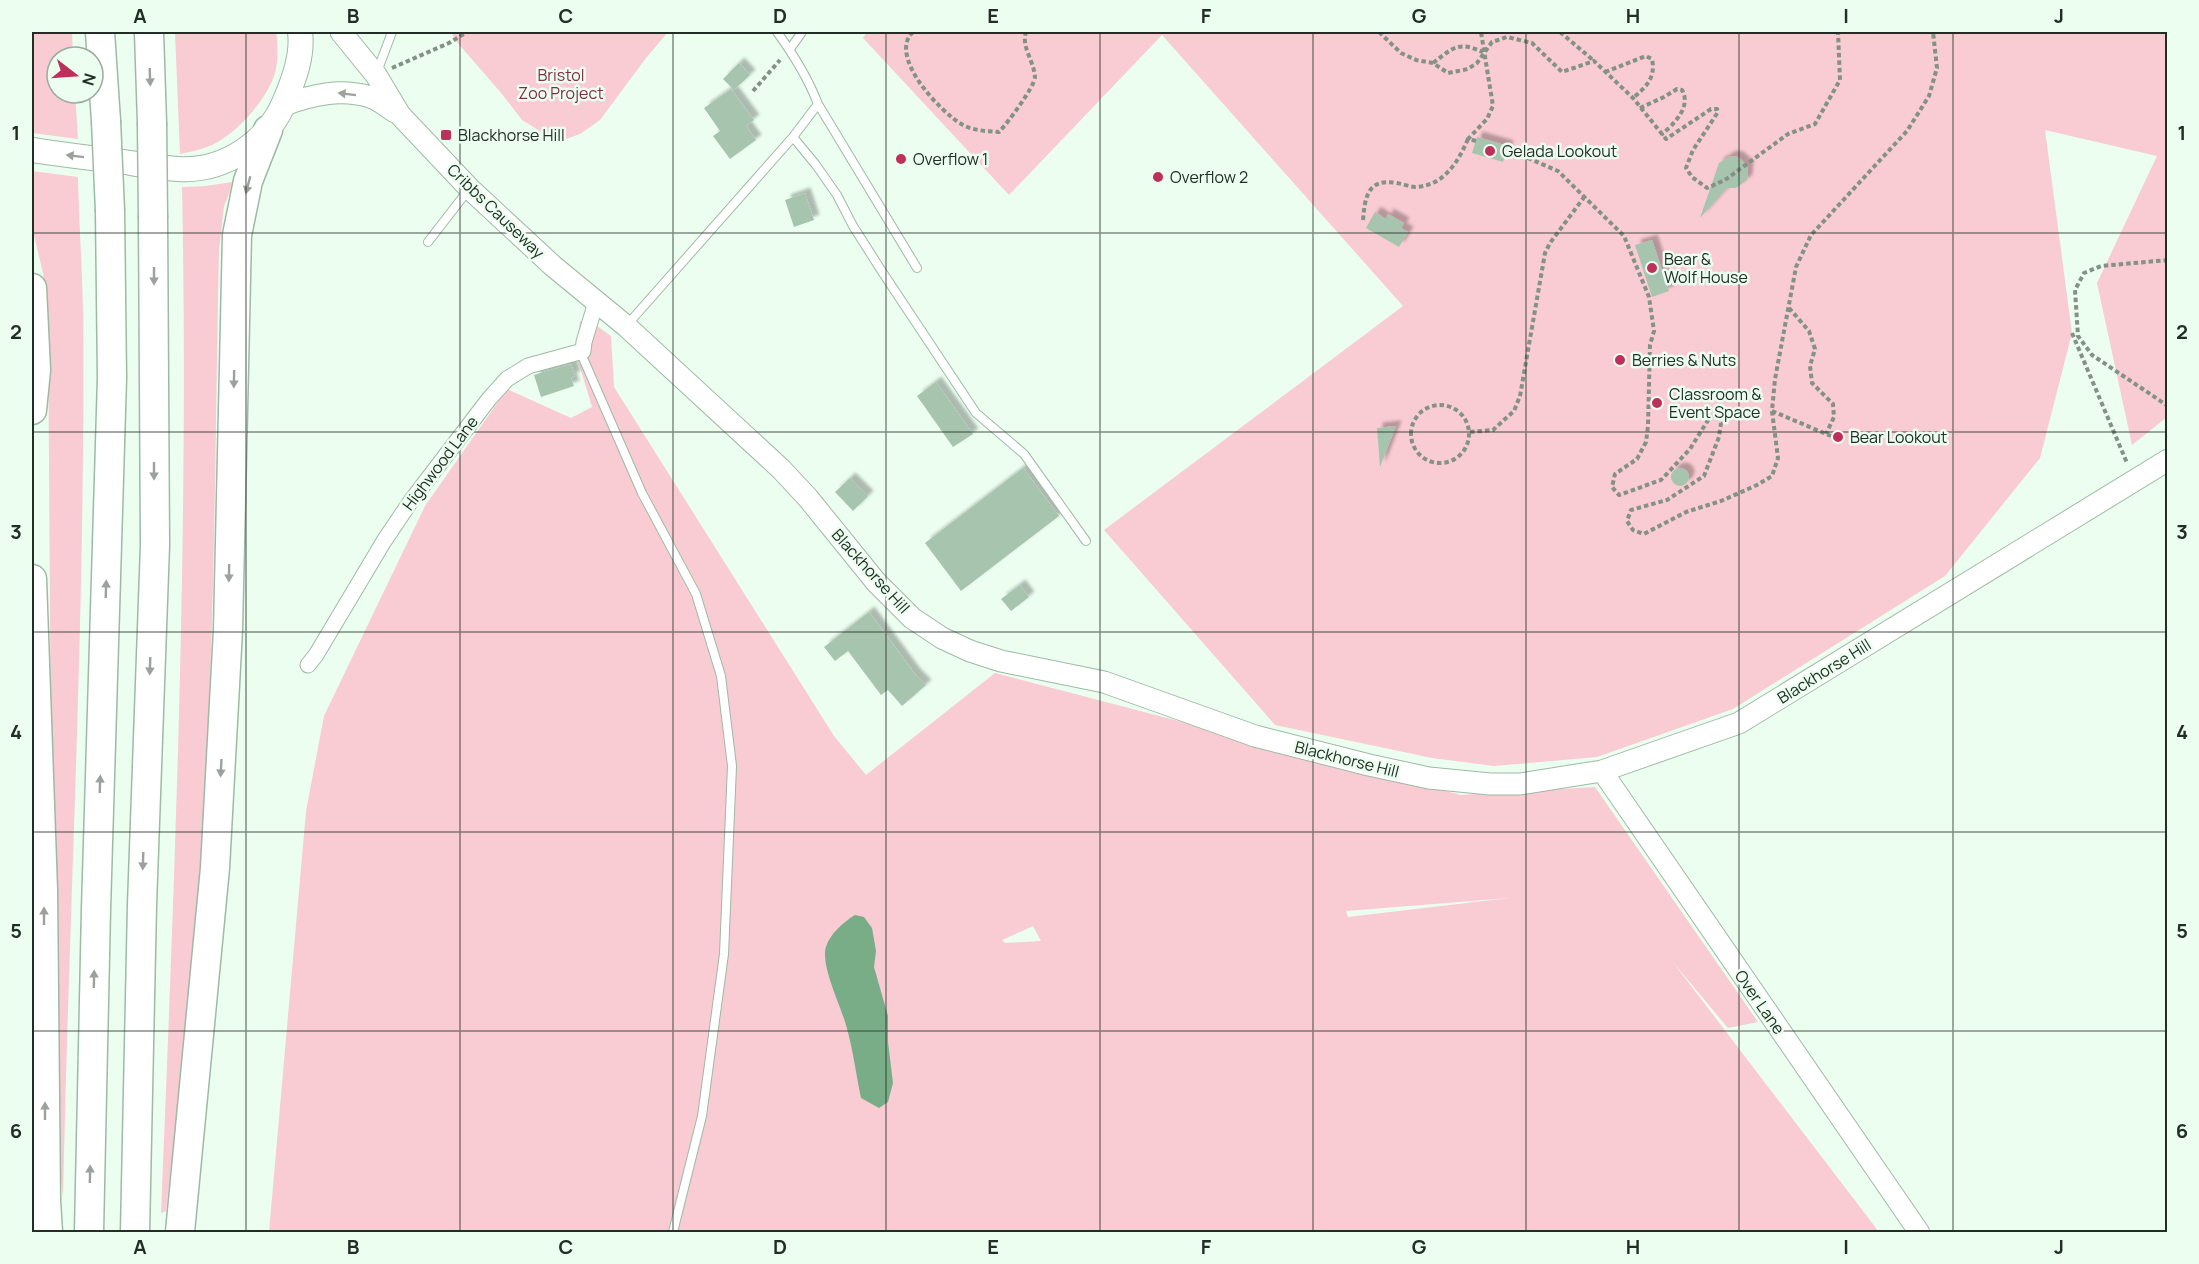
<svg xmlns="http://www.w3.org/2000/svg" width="2199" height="1264" viewBox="0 0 2199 1264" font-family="Manrope,sans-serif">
<defs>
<filter id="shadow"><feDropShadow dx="5.5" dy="-5.5" stdDeviation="1.5" flood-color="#0004"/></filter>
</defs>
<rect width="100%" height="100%" fill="#ecfef0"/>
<path fill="#f9cbd2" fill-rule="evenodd" d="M 32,32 L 72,32 L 73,57 L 57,57 L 57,93 L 75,93 L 78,139 L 32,133 Z
M 175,32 L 276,32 C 278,43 278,57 276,69 C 270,97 235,137 207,147 C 199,150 189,152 180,154 Z
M 451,32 L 668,32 L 646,58 L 600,120 L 580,134 L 566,139 L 551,138 L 522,120 L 502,94 L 456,41 Z
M 867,32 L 2167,32 L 2167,417 L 2132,445 L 2097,283 L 2157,156 L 2045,130 L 2072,333 L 2040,458 L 1945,576 L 1733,709 L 1597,757 L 1494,766 L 1432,758 L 1275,725 L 1104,530 L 1403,306 L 1162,35 L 1009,195 L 863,38 Z
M 32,171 L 78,177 C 79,221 82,266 83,310 C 86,606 69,902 63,1198 L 58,1154 L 52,919 L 48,307 L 43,273 L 32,227 Z
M 232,182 L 230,191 L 224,206 L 219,250 C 215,437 215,625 204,811 C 196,945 181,1078 166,1211 L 161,1213 C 175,871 189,529 182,187 L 206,186 Z
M 580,321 L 594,324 L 611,336 L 614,387 L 834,736 L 866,775 L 995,673 L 1461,795 L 1595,787 L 1758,1022 L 1728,1028 L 1672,961 L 1879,1232 L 269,1232 L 306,811 L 324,716 L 425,506 L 507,389 L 571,418 L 592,407 L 576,354 ZM 1509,898 L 1348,917 L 1346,911 ZM 1033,926 L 1041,941 L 1005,943 L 1002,940 Z"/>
<path fill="#79ad87" d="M 855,915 L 864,917 L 872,928 L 876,951 L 874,967 L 888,1016 L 888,1042 L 893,1083 L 888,1102 L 879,1108 L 861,1098 C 856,1074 853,1049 846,1025 C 840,1004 825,975 825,954 C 825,938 842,923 855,915 Z"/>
<path fill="#a7c4ae" filter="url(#shadow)" d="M 739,63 L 750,75 L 734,90 L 723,79 Z
M 731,89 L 754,120 L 746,126 L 756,140 L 730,159 L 713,136 L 720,131 L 704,108 Z
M 1477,137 L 1508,146 L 1503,162 L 1472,153 Z
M 1731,156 L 1738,157 L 1748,166 L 1747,180 L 1736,188 L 1727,188 L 1700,218 L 1719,163 Z
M 805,193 L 814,220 L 794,227 L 785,200 Z
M 1375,212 L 1386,219 L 1388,214 L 1404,223 L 1401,228 L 1408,232 L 1399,247 L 1366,228 Z
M 1652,240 L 1669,291 L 1652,297 L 1635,245 Z
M 571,364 L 575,376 L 571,378 L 574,386 L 541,397 L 534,375 Z
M 936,382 L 973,434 L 953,447 L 917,396 Z
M 1396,426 L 1380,467 L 1377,428 Z
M1671 477a9 9 0 1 1 18 0a9 9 0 1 1-18 0Z
M 1023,468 L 1059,516 L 961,591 L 925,543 Z
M 850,478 L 868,496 L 853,511 L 835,492 Z
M 1020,585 L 1029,597 L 1011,611 L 1001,599 Z
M 869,612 L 915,674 L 926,685 L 902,706 L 888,690 L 881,695 L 848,651 L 835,661 L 824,647 Z"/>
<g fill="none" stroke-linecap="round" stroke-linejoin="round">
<defs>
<path id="service" d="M 790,49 L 802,32
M 377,72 L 392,32
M 818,104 L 917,268
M 793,137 L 816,165 L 837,195 L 853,226 L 881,270 L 976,413 L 1024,454 L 1086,541
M 428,242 L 469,189
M 627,325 L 793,137 L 818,104 C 808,78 793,54 777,32
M 583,351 L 583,358 L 642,493 L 696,594 L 721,676 L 732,766 L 724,954 L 702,1116 L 673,1232"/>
<path id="minor" d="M 308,665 L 316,655 L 384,541 L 411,501 L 489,399 L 507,379 L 528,366 L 583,351 L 584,342 L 596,302"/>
<path id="tertiary" d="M 1602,771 L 1919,1232"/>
<path id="secondary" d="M 341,32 L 376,75 L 400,115 L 470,189 L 553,266 L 626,326 L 781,469 L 808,498 L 876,582 L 912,618 L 942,638 L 970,651 L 1001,661 L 1104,682 L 1255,736 L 1369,765 L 1429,778 L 1490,784 L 1520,784 L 1602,771 L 1739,723 L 2168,460
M 284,105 C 312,95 340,88 370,97 C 378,99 387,107 395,112"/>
<path id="primary" d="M 32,150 C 61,154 89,158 118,161 C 138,164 158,168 178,169 C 225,172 270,141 286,98 C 295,77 303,54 300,32"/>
<path id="motorway" d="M 100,32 L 106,121
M 149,32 L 152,123
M 32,288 L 36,370 L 32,410
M 32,579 L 43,890 L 46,1201 L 48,1232
M 89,1232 L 96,909 L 112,378 L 110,211
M 135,1232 L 142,905 L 155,545 L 153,218
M 180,1232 L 215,868 L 228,630 L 237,235 L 248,181 L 268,130"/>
</defs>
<use href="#service" stroke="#9dbaa4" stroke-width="10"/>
<use href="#minor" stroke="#9dbaa4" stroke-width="17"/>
<use href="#tertiary" stroke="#9dbaa4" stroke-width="22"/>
<use href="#secondary" stroke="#9dbaa4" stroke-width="23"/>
<use href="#primary" stroke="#9dbaa4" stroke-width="26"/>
<use href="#motorway" stroke="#9dbaa4" stroke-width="31"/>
<path stroke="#839186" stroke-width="4" stroke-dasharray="4.5 3" stroke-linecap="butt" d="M 913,32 C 887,56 941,113 963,125 C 974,131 987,131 999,132 C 1007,124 1035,86 1035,77 C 1034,61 1021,47 1026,32
M 1379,32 L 1401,53 L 1416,60 L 1433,63 L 1448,73 L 1468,69 L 1477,63 L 1492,42 L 1507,37 L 1532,43 L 1562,72 L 1594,61 L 1633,98 L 1666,139 L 1711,109 L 1717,109 L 1718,112 L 1693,150 L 1686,168 L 1692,177 L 1707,188 L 1725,180 L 1788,134 L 1815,124 L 1840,80 L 1838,32
M 1560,32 L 1593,60
M 1433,63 C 1454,47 1458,41 1483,52
M 392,68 L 449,43 L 467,32
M 1605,72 L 1646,56 L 1652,59 C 1656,78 1646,87 1633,98
M 753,91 L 780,60
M 1640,108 L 1664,97 L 1677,89 L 1682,90 C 1692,107 1673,125 1661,135
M 1476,141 L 1468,139 L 1487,119 L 1493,106 L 1481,32
M 1507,149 L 1558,171 L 1624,236 L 1649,297 L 1654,331 L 1650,345 L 1648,426 L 1646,442 L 1637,459 L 1615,474 L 1612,487 L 1619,495 L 1661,480 L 1690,449 L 1710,417 L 1716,415 L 1721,423 L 1719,437 L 1704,476 L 1667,500 L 1631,510 L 1627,521 L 1633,530 L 1644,534 L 1686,512 L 1721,501 L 1757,485 L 1772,476 L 1778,458 L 1772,411 L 1775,379 L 1796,267 L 1811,235 L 1907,131 L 1929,96 L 1937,68 L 1933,32
M 1363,220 C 1365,196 1368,178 1397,183 C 1403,184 1410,187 1415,187 C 1444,186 1458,162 1468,139
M 2168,260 L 2101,266 L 2084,273 L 2075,290 L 2078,336 L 2092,355 L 2168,406
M 1789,308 L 1809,331 L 1815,349 L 1810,366 L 1812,383 L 1833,404 L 1834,417 L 1826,434
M 2072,333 L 2127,463
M1411 434a29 29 0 1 1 58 0a29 29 0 1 1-58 0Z
M 1772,411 L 1831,436
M 1470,432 L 1493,430 L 1514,411 L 1520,396 L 1545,253 L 1550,243 L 1585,196"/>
<use href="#service" stroke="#fff" stroke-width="8"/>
<use href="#minor" stroke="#fff" stroke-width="15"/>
<use href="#tertiary" stroke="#fff" stroke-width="20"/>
<use href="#secondary" stroke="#fff" stroke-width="21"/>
<use href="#primary" stroke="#fff" stroke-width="24"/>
<use href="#motorway" stroke="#fff" stroke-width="28"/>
<defs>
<path id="motorway-bridge" d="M 106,121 L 110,211
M 152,123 L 153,218"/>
</defs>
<use href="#motorway-bridge" stroke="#9dbaa4" stroke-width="31" stroke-linecap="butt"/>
<use href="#motorway-bridge" stroke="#fff" stroke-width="28"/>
</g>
<defs><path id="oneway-solid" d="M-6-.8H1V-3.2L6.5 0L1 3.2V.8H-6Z" transform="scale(1.5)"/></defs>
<g fill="#9ca19d">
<use href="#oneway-solid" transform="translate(150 77) rotate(88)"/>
<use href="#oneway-solid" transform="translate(347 94) rotate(-173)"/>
<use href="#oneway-solid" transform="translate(75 156) rotate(-173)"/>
<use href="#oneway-solid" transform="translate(248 185) rotate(105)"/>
<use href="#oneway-solid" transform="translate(154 276) rotate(90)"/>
<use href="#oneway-solid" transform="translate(234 379) rotate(91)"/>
<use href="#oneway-solid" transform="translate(154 471) rotate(90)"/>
<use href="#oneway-solid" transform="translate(229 573) rotate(91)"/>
<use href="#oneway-solid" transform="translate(106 589) rotate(-88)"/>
<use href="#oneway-solid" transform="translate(150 666) rotate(92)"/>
<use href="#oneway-solid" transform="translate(221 768) rotate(93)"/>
<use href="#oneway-solid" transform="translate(100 784) rotate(-88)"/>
<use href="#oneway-solid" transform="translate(143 861) rotate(92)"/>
<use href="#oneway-solid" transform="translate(44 916) rotate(-90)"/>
<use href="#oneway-solid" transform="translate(94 979) rotate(-89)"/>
<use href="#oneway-solid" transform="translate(45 1111) rotate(-90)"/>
<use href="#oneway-solid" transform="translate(90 1174) rotate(-89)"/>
</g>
<path fill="none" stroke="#222e25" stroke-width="1.5" stroke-opacity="0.55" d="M 246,32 L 246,1232M 460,32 L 460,1232M 673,32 L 673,1232M 886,32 L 886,1232M 1100,32 L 1100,1232M 1313,32 L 1313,1232M 1526,32 L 1526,1232M 1739,32 L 1739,1232M 1953,32 L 1953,1232M 32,233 L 2168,233M 32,432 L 2168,432M 32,632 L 2168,632M 32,832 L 2168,832M 32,1031 L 2168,1031"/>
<g fill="#be305b" stroke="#ecfef0" stroke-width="2">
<rect x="440" y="129" width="12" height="12" rx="3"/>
<circle cx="1490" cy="151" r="6"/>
<circle cx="901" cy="159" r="6"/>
<circle cx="1158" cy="177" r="6"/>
<circle cx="1652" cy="268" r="6"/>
<circle cx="1620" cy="360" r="6"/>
<circle cx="1657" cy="403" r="6"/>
<circle cx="1838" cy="437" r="6"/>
</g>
<g text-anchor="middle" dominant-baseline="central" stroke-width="5" stroke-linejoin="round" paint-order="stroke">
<g font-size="16" fill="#7e3043" stroke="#ecfef0">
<text x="561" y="75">Bristol<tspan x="561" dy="18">Zoo Project</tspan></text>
</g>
<g font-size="16" fill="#222e25" stroke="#ecfef0" text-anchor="start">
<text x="458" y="135">Blackhorse Hill</text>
<text x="1502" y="151">Gelada Lookout</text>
<text x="913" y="159">Overflow 1</text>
<text x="1170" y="177">Overflow 2</text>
<text x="1664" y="259">Bear &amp;<tspan x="1664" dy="18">Wolf House</tspan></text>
<text x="1632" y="360">Berries &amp; Nuts</text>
<text x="1669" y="394">Classroom &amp;<tspan x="1669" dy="18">Event Space</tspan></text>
<text x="1850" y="437">Bear Lookout</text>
</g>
<g font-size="16" fill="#222e25" stroke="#ecfef0">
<text transform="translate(496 211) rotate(44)">Cribbs Causeway</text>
<text transform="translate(440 463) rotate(-53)">Highwood Lane</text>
<text transform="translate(871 571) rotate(48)">Blackhorse Hill</text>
<text transform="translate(1824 671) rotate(-32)">Blackhorse Hill</text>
<text transform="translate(1347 759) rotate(14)">Blackhorse Hill</text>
<text transform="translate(1760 1002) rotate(55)">Over Lane</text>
</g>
</g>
<rect width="2199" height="1264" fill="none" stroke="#ecfef0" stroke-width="66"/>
<g transform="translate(75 75) rotate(107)"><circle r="28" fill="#ecfef0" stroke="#9bab9f" stroke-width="1.5"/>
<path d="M0-4.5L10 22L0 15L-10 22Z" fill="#be305b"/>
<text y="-9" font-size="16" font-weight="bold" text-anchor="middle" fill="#222e25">N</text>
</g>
<rect x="33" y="33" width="2133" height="1198" fill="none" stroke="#222e25" stroke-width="2"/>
<g font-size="20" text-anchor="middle" font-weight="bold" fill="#222e25">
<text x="140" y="23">A</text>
<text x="353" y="23">B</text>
<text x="566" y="23">C</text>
<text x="780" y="23">D</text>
<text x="993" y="23">E</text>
<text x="1206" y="23">F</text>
<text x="1419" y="23">G</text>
<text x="1633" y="23">H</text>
<text x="1846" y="23">I</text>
<text x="2059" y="23">J</text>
<text x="16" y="140">1</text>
<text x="2182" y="140">1</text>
<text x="16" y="339">2</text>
<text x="2182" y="339">2</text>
<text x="16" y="539">3</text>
<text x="2182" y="539">3</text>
<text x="16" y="739">4</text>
<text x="2182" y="739">4</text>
<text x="16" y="938">5</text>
<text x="2182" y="938">5</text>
<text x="16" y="1138">6</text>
<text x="2182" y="1138">6</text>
<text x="140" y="1254">A</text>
<text x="353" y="1254">B</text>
<text x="566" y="1254">C</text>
<text x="780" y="1254">D</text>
<text x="993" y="1254">E</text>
<text x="1206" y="1254">F</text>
<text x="1419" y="1254">G</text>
<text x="1633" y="1254">H</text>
<text x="1846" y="1254">I</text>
<text x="2059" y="1254">J</text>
</g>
</svg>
